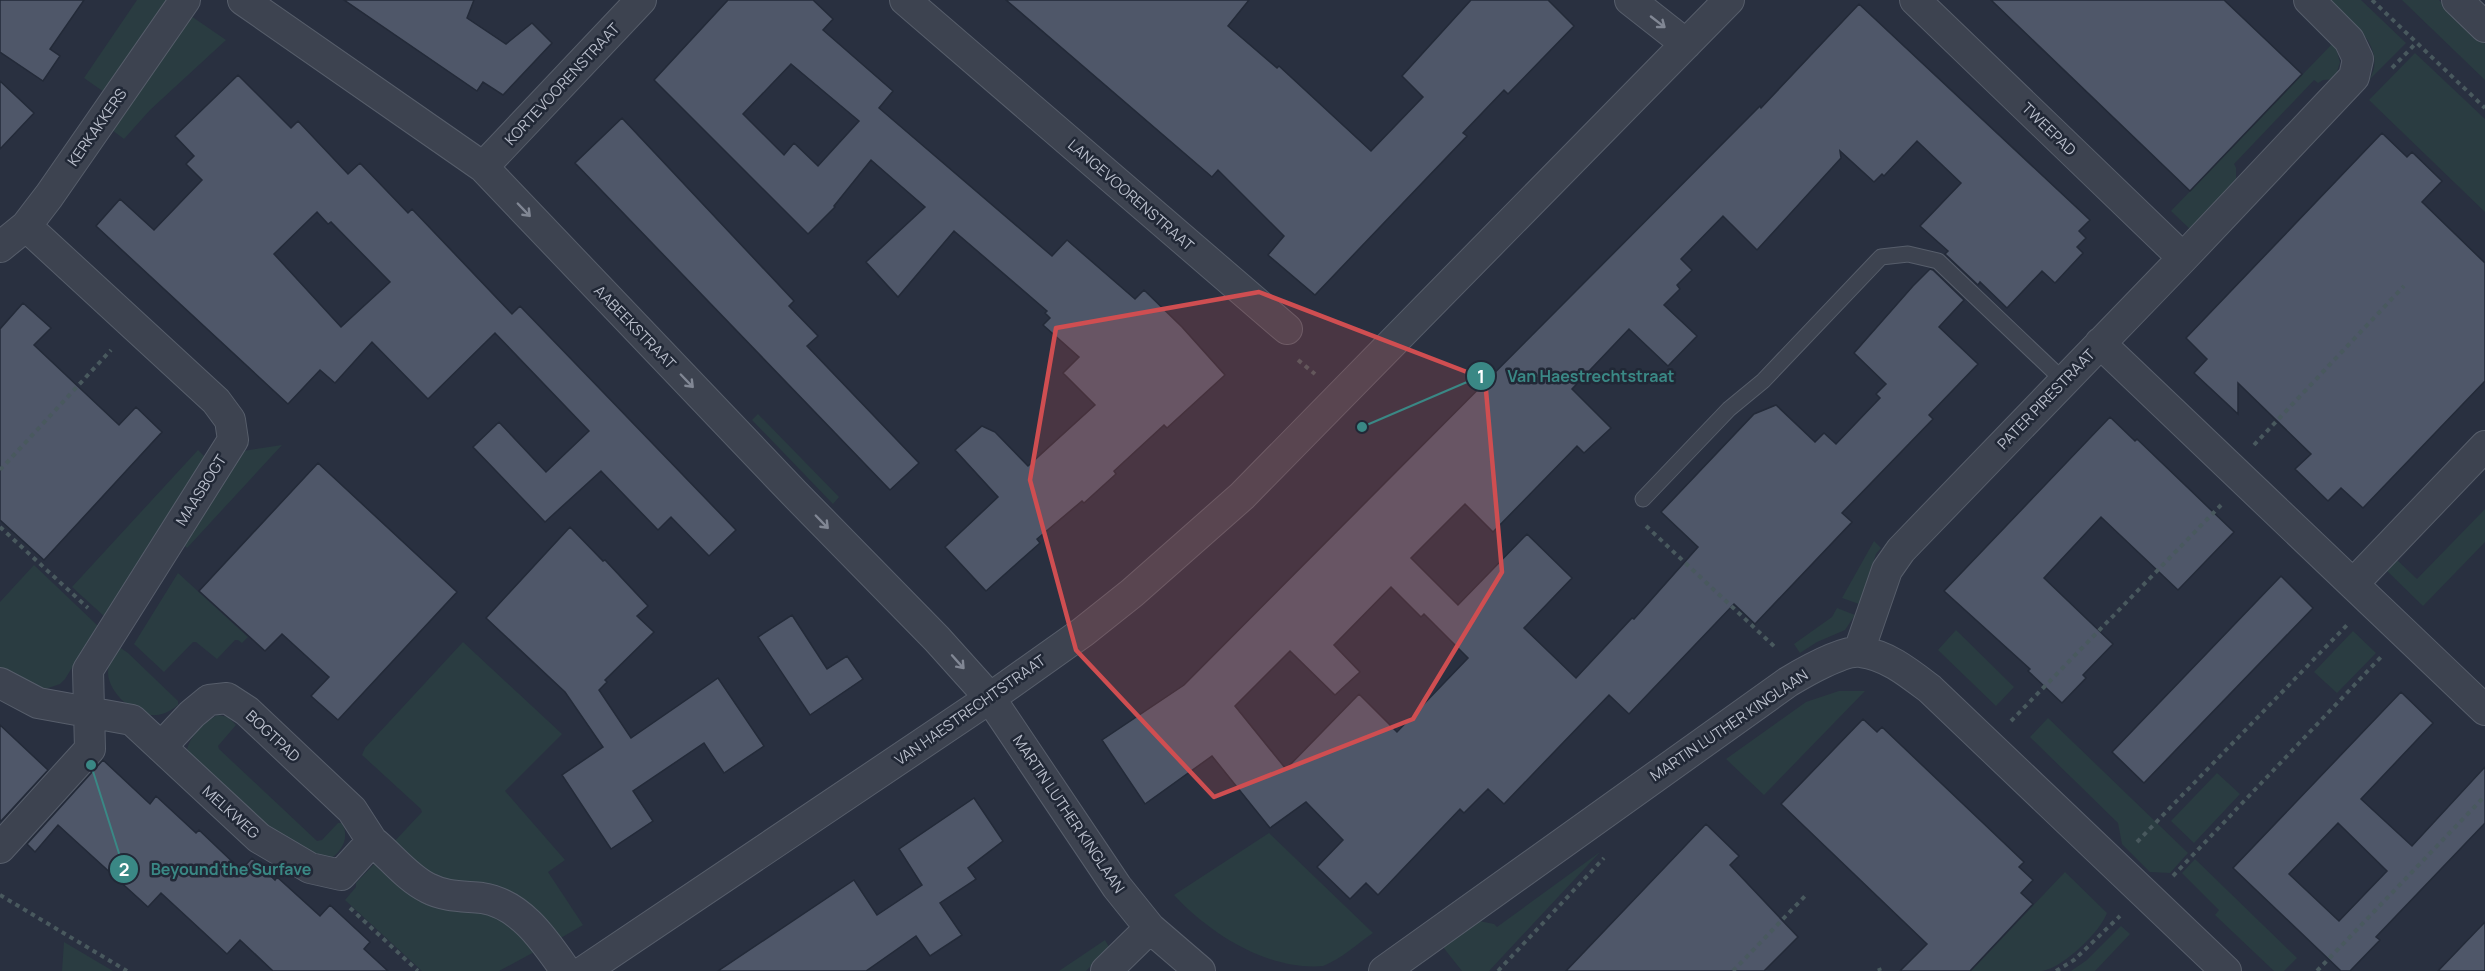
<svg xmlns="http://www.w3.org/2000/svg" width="2485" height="971" viewBox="0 0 2485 971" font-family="Manrope,sans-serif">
<rect width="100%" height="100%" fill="#293040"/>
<path fill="#2a3c41" d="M 137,0 L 168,0 L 104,92 L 84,78 Z
M 2329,0 L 2361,0 L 2406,43 L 2369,80 C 2378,66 2375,52 2367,39 L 2328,2 Z
M 2402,0 L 2439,0 L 2485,44 L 2485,80 Z
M 191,16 L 226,40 L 150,110 L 124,139 L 112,130 Z
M 2334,42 L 2340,62 L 2335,79 L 2323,80 L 2318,83 L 2314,80 L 2234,164 L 2236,168 L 2236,184 L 2192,231 L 2171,211 Z
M 2415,53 L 2485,119 L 2485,212 L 2369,100 Z
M 758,414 L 839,497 L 833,504 L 752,420 Z
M 282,445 L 187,548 L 184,545 L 243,451 Z
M 198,450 L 205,457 L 105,617 L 72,587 Z
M 2485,509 L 2485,542 L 2423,606 L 2385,569 L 2397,560 L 2417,579 Z
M 1874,541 L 1881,548 L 1876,554 L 1859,604 L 1842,598 Z
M 34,565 L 98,626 L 65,679 L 60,684 L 42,690 L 0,672 L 0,602 Z
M 178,573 L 248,637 L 242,643 L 238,640 L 235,640 L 217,659 L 196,642 L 193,642 L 164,672 L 134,644 Z
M 1837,608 L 1855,615 L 1845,630 L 1817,642 L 1800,653 L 1794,644 L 1832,617 Z
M 1956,630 L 2014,687 L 1996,706 L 1938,650 Z
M 2353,631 L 2376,653 L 2337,693 L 2314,672 Z
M 463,642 L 562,734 L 505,791 L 565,860 L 548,872 L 583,925 L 559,939 L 437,880 L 393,843 L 422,812 L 421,809 L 362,755 L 365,748 Z
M 119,647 L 128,653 L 178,701 L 178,705 C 172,710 165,714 157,715 C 137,717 109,695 108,673 C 108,663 113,655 119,647 Z
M 1839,691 L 1865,691 L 1764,795 L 1726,759 L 1806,702 Z
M 218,715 L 228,717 L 236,725 L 218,746 L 219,749 L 317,841 L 322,840 L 338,823 L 342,823 C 350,838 342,851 329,860 L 271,835 L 187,751 C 188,738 206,720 218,715 Z
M 2048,718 L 2188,853 L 2170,873 L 2150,872 L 2122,844 L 2118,823 L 2030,737 Z
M 2217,773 L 2240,794 L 2194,843 L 2171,821 Z
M 1269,833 L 1373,933 C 1357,944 1341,959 1323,966 C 1267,971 1208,932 1174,895 Z
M 1600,852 L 1489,971 L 1462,971 L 1443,947 L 1479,921 L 1494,924 L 1497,927 Z
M 2195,859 L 2297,958 L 2284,971 L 2274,971 L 2215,915 L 2219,910 L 2182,873 Z
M 377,861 L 472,909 L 503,919 L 536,951 L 499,971 L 422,971 L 345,900 L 356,887 L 356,883 Z
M 2065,872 L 2107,913 C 2100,932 2063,968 2042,971 C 2019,971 1994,971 1971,971 Z
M 2121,926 L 2130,934 L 2095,971 L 2071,971 L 2087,960 Z
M 1105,940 L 1109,947 L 1086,971 L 1059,971 Z
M 64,942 L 113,971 L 62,971 Z"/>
<path fill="#4f5769" stroke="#232a38" stroke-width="1.5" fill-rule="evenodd" d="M 0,0 L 84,0 L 50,49 L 60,56 L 43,81 L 0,52 Z
M 344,0 L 474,0 L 467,18 L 506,44 L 532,23 L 552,43 L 503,95 L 483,82 L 477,91 Z
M 728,0 L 813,0 L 833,19 L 823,30 L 893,91 L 879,108 L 1052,256 L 1067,240 L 1135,299 L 1144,290 L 1182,327 L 1225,375 L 1167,428 L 1164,425 L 1114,471 L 1116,474 L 1084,503 L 1082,501 L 1037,539 L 1040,543 L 986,591 L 945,547 L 998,497 L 955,450 L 982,426 L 995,432 L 1028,466 L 1095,405 L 1063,373 L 1079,357 L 1043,325 L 1050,318 L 1045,313 L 1047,311 L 954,231 L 898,297 L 866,262 L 925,207 L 871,160 L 834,206 L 835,207 L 808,234 L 654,80 ZM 791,64 L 859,121 L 818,166 L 794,143 L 784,155 L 743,114 Z
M 1006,0 L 1249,0 L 1228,26 L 1277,68 L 1279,66 L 1371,151 L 1423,97 L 1402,76 L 1471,0 L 1548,0 L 1574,26 L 1508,94 L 1504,90 L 1463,133 L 1467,136 L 1315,295 L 1268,255 L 1284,236 L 1218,170 L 1212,177 Z
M 1991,0 L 2224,0 L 2302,74 L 2190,191 Z
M 1859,4 L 2090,220 L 2079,231 L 2086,238 L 2077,247 L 2083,253 L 2055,283 L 2042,271 L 2007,308 L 1980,282 L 1978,285 L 1945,254 L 1948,251 L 1920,226 L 1961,183 L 1917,141 L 1884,176 L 1882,174 L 1874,182 L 1840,151 L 1841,158 L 1757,250 L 1723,216 L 1681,259 L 1692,270 L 1677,285 L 1680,289 L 1664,305 L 1697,336 L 1668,366 L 1629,329 L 1572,389 L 1611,428 L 1584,453 L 1577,446 L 1493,532 L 1465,504 L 1411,558 L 1458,605 L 1527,534 L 1572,578 L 1524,628 L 1576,678 L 1632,618 L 1634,619 L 1698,547 L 1661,512 L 1754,414 L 1776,405 L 1815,442 L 1824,433 L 1836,444 L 1880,398 L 1876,394 L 1886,384 L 1854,353 L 1913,286 L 1930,269 L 1933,270 L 1964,300 L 1939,327 L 1978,364 L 1929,415 L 1933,419 L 1842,513 L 1852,522 L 1755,624 L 1734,604 L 1629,714 L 1609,695 L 1504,804 L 1488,789 L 1464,813 L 1460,809 L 1378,895 L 1366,883 L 1350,899 L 1317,867 L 1343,840 L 1306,802 L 1270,828 L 1212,756 L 1145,804 L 1102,740 L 1184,685 L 1760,106 L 1761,108 ZM 1391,587 L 1421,617 L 1424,614 L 1468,658 L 1397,732 L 1359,694 L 1286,769 L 1235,706 L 1290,651 L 1335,695 L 1360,672 L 1334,645 Z
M 238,75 L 291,128 L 298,121 L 348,174 L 360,163 L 408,213 L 412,209 L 512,314 L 520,306 L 736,530 L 709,556 L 671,517 L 658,530 L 601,471 L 545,522 L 473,447 L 499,422 L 546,472 L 589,431 L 495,333 L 428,399 L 372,342 L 335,383 L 320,370 L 288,404 L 96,226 L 120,199 L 154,230 L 202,180 L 186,164 L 194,156 L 175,136 ZM 317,212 L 328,224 L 331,222 L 390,282 L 341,327 L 274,254 Z
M 0,81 L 34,113 L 0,149 Z
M 622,118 L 794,301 L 789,306 L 818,336 L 807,346 L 919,463 L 890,490 L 575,163 Z
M 2382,133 L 2407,157 L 2412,152 L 2442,181 L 2422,202 L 2485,263 L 2485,381 L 2363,508 L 2341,488 L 2328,501 L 2295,469 L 2311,454 L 2238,383 L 2238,414 L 2194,373 L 2207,359 L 2186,338 Z
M 23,303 L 51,328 L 34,345 L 119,425 L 136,407 L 162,432 L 44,560 L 0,520 L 0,329 Z
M 2110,417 L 2135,441 L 2137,439 L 2234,532 L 2178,590 L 2101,517 L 2044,578 L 2113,644 L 2083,675 L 2086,678 L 2062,703 L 2028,671 L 2030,669 L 1944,591 Z
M 318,463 L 457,592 L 338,720 L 311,696 L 329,677 L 282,634 L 265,651 L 199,591 Z
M 570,527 L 603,561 L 605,560 L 648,606 L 637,616 L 654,632 L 605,680 L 607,682 L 599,690 L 631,738 L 718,678 L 764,746 L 724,773 L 704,743 L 633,791 L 653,821 L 611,849 L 562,775 L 603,747 L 565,692 L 486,618 Z
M 2281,576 L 2313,608 L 2144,783 L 2112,752 Z
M 792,615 L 827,669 L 847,656 L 863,679 L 810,715 L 758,637 Z
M 2401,692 L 2433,723 L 2361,799 L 2412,846 L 2485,767 L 2485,823 L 2376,937 L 2380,940 L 2350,971 L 2341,971 L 2233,868 ZM 2338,823 L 2387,871 L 2339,921 L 2289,874 Z
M 1863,719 L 1877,732 L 1882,727 L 1982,822 L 2024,862 L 2019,867 L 2033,880 L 2021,893 L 2033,904 L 1970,971 L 1900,971 L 1927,944 L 1781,804 Z
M 0,725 L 48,770 L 1,821 L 0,820 Z
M 103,760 L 150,804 L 156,796 L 196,833 L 199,830 L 241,870 L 252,858 L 275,880 L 277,877 L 320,916 L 330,905 L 370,942 L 364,949 L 388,971 L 273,971 L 240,940 L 227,954 L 161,893 L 148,907 L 58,825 L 35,852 L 27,844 Z
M 974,798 L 1003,841 L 968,868 L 976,879 L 940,903 L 962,935 L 930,956 L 916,936 L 866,971 L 718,971 L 854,880 L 877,915 L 922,885 L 899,849 Z
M 1706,824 L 1739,856 L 1730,865 L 1798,937 L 1764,971 L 1566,971 Z
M 2485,922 L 2485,971 L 2438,971 Z"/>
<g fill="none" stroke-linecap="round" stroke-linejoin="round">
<defs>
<path id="lane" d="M 1643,499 L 1729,409 L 1763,381 L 1881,257 L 1908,254 L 1938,261 L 2063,380"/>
<path id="street" d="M 243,0 L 483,167 L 794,493 L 937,639 L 990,698 L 1117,887 L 1150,928 L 1200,971
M 905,0 L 1287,329
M 1630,0 L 1686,44
M 1915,0 L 2183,258
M 2457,0 L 2485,27
M 483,167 L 641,0
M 0,247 L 26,226 L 49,196 L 185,0
M 2100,343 L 2485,710
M 2353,584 L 2485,446
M 1859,651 L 1887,570 L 1901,550 L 2183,258 L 2354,77 L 2358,59 L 2349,40 L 2309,0
M 0,683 L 38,703 L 132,720 L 259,838 L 310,868 L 341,875 L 372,841 C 390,855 407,878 428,888 C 445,897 463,896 482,898 C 521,904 545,941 566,971
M 161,747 L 192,714 L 209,700 L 227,698 L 247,711 L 352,810 L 372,841
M 0,848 L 90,749 L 88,670 L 233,440 L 230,420 L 216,401 L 26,226
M 584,971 L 990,698 L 1083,632 L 1132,593 L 1242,496 L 1729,0
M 1106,971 L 1150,928
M 1384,971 L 1788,682 C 1803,673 1844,649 1861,652 C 1887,655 1909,673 1930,689 L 2226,971"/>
</defs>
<use href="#lane" stroke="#575e6b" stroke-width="17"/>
<use href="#street" stroke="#575e6b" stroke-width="32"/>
<path stroke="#49595e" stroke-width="4" stroke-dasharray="4.5 4.5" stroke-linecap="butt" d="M 2372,0 L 2485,108
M 2392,68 L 2416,43
M 1298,360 L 1315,374
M 2254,445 L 2404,286
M 0,470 L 111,350
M 1646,526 L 1777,649
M 0,527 L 88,608
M 2011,721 L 2221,505
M 2137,842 L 2347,625
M 2173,876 L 2381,657
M 0,895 L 127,971
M 350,908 L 418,971
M 1879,968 L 1880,971
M 1498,971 L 1604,858
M 1733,971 L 1805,896
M 2056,971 L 2074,960 L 2120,916
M 2317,971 L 2485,796"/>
<use href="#lane" stroke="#3d4350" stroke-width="15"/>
<use href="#street" stroke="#3d4350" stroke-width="30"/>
</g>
<defs><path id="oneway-shaft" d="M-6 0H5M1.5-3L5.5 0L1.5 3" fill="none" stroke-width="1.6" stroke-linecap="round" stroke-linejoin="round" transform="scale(1.5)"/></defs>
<g stroke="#818794">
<use href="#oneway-shaft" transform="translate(1658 22) rotate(38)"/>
<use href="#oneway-shaft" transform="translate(524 210) rotate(46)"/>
<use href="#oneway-shaft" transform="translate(687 381) rotate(46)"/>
<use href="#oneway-shaft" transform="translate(822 522) rotate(46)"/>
<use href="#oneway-shaft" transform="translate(958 662) rotate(48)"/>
</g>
<path fill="#cf4e51" fill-opacity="0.2" stroke="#cf4e51" stroke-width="4.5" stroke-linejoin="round" d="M 1259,292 L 1485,379 L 1502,572 L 1413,719 L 1214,797 L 1076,650 L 1030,480 L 1056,328 Z"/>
<g text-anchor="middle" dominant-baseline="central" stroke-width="5" stroke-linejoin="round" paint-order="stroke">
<g font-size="15" fill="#b9becb" stroke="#212836">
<text transform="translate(562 84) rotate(-47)">KORTEVOORENSTRAAT</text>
<text transform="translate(97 127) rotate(-55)">KERKAKKERS</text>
<text transform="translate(2049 129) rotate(44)">TWEEPAD</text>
<text transform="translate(1131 195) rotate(41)">LANGEVOORENSTRAAT</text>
<text transform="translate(635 327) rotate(46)">AABEEKSTRAAT</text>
<text transform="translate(2046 399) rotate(-46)">PATER PIRESTRAAT</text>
<text transform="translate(201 490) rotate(-58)">MAASBOGT</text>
<text transform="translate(970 710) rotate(-35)">VAN HAESTRECHTSTRAAT</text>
<text transform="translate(1729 725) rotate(-34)">MARTIN LUTHER KINGLAAN</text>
<text transform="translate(273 736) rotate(43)">BOGTPAD</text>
<text transform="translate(231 812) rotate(42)">MELKWEG</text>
<text transform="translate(1069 814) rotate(56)">MARTIN LUTHER KINGLAAN</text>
</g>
</g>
<path fill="none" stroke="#3a8885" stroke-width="2" d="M1362 427L1481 376M91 765L124 869"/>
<g fill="#3a8885" stroke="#212836" stroke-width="2">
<circle cx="1362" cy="427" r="6"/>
<circle cx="91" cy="765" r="6"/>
<circle cx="1481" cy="376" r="15"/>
<circle cx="124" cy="869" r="15"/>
</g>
<g font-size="18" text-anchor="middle" font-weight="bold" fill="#fff">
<text x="1481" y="383">1</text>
<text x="124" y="876">2</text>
</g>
<g font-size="16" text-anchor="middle" font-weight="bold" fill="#3a8885" stroke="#212836" stroke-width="5" stroke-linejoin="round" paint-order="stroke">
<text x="1591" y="382">Van Haestrechtstraat</text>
<text x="231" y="875">Beyound the Surfave</text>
</g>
</svg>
